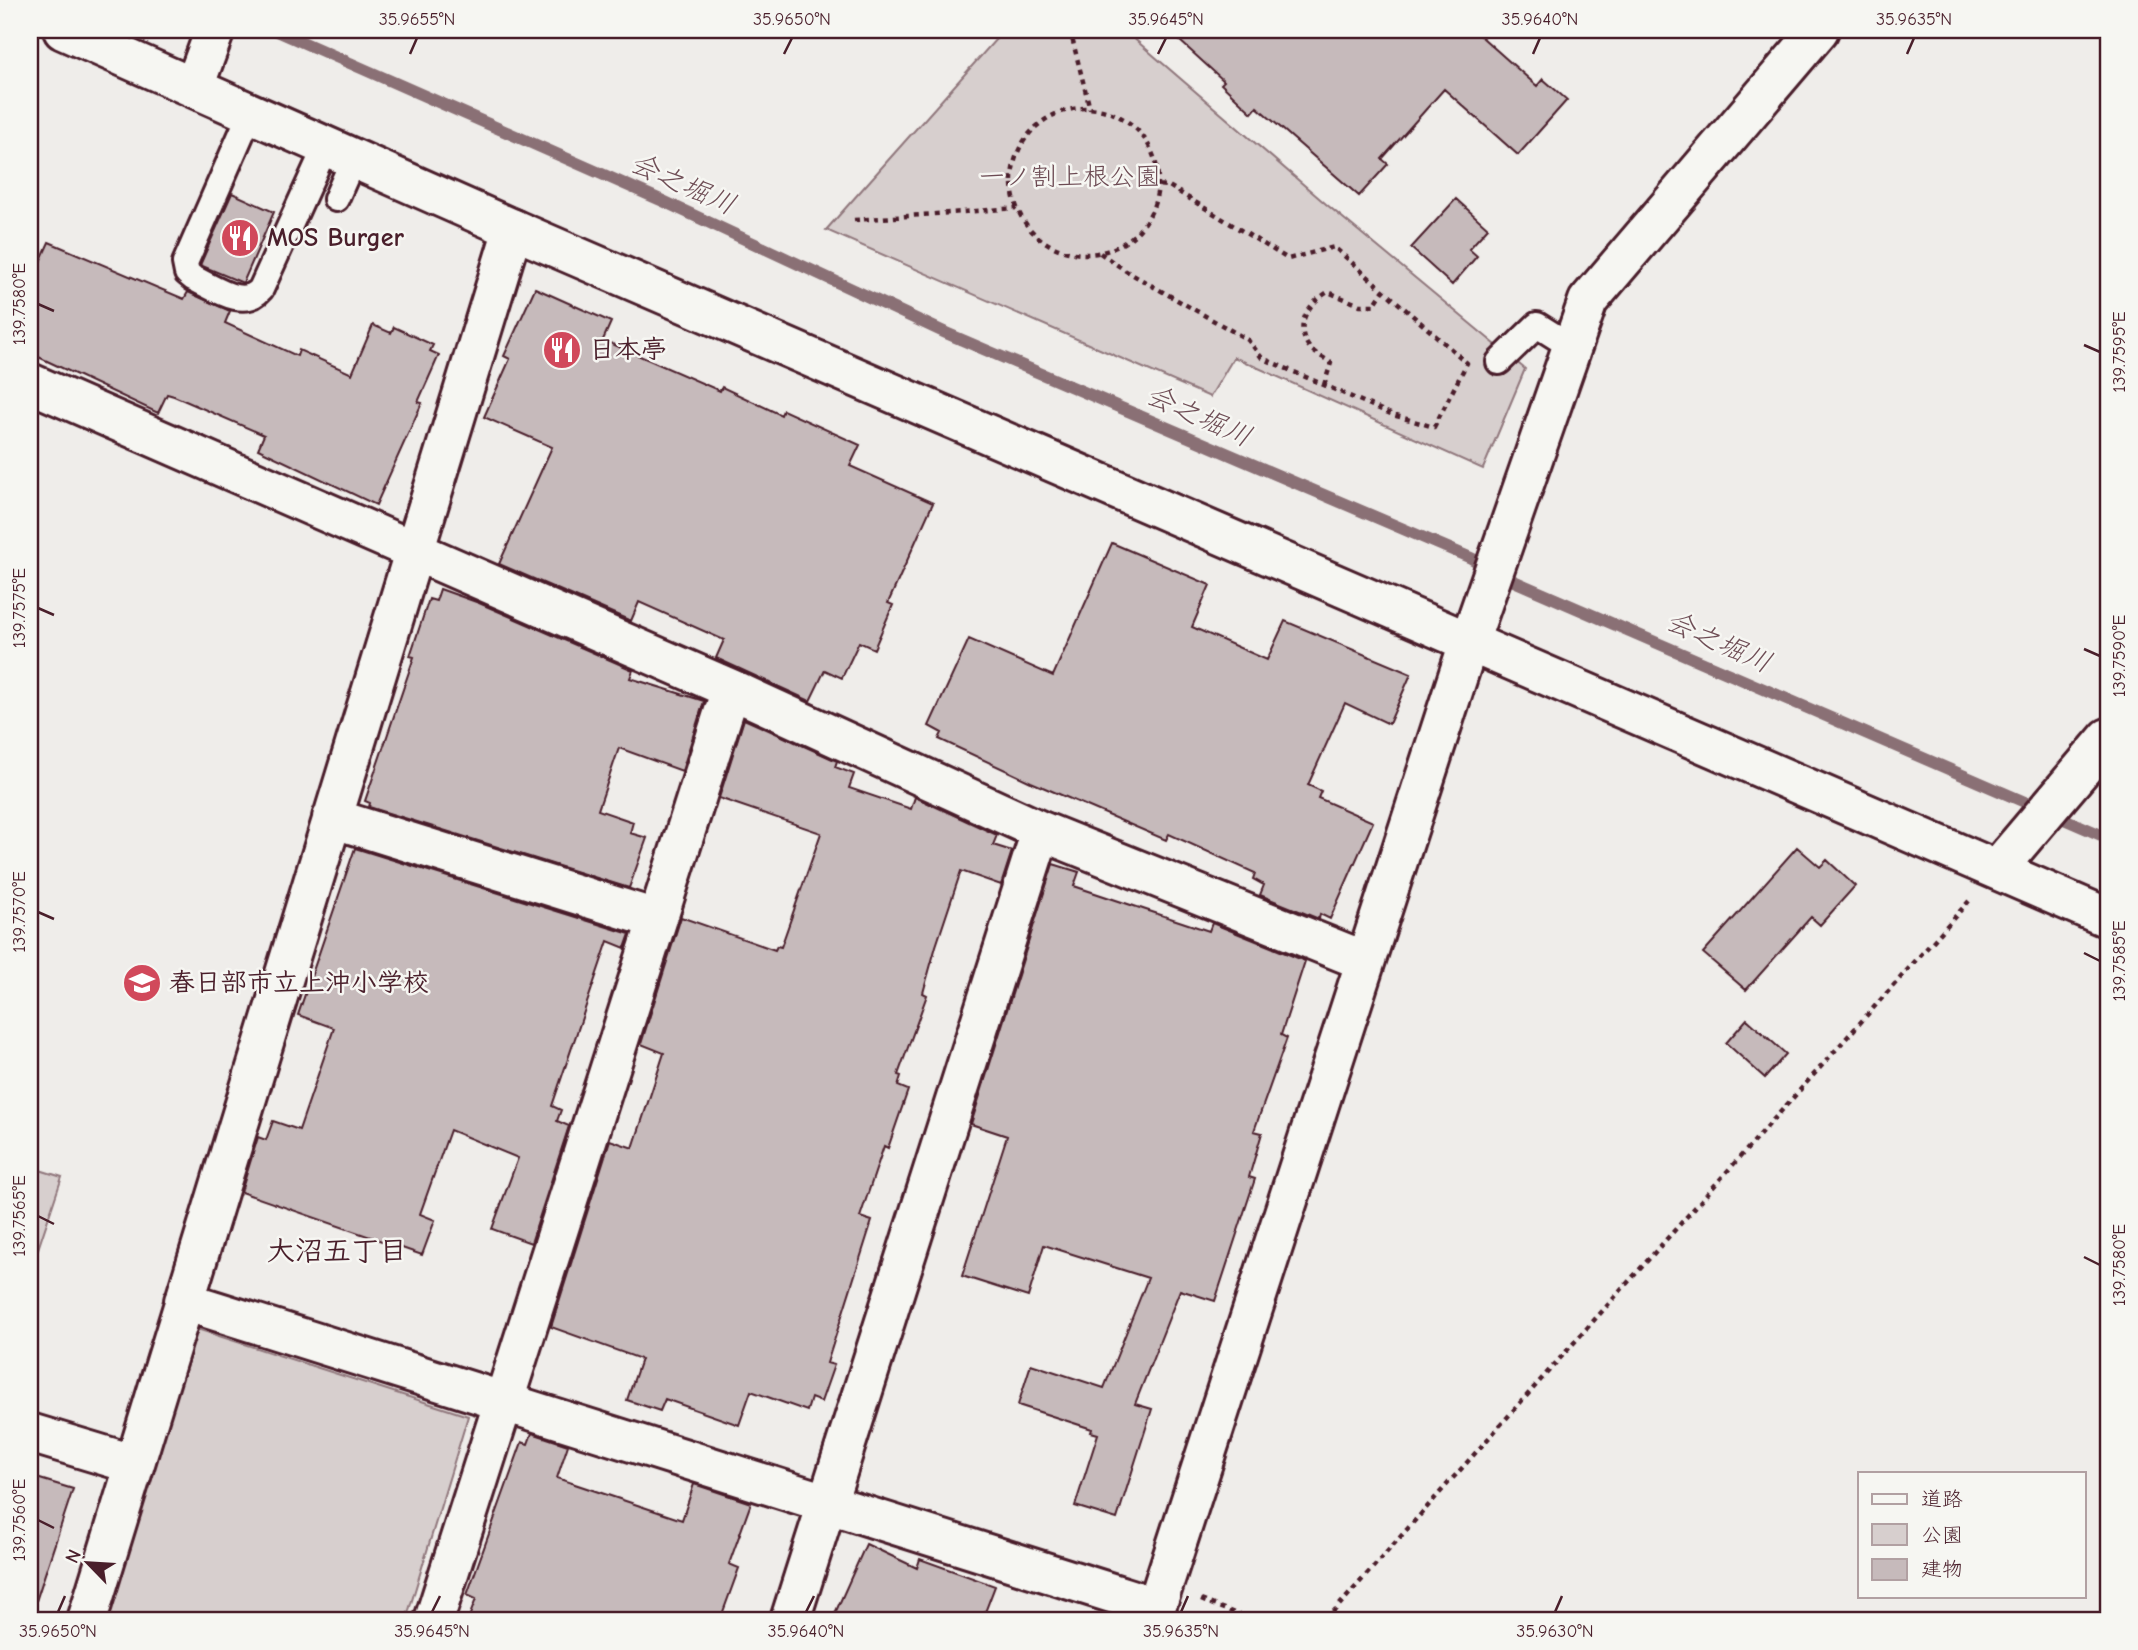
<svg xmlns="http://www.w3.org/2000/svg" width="2138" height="1650" viewBox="0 0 2138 1650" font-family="'Comic Neue','Klee One',sans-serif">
<rect width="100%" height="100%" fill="#efedea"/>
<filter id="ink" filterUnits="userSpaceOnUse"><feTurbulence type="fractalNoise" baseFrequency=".0143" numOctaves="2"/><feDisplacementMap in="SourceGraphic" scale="14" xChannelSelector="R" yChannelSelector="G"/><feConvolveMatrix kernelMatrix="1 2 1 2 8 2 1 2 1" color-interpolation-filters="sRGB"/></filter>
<g filter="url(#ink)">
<path fill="#d7cfce" stroke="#90777c" stroke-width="2" d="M 1004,30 L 1124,30 L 1326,204 L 1525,369 L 1483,469 L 1234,357 L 1210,397 L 826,230 Z
M 30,1167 L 62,1177 L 30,1273 Z
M 197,1329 L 468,1416 L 406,1620 L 120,1620 L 103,1615 Z"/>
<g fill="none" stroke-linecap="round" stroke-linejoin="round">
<path stroke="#8a6f74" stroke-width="12" d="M 275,30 L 663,201 L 946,333 L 1471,558 L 1500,575 L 2108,838"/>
</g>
<path fill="#c6babb" stroke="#4a1f2b" stroke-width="2" d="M 1168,30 L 1474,30 L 1537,86 L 1543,79 L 1567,100 L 1518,155 L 1444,89 L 1382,159 L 1388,164 L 1359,196 L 1257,107 L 1252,113 L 1221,84 L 1224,81 Z
M 232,193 L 274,212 L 243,283 L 200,265 Z
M 1456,199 L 1488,228 L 1469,249 L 1477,256 L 1452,285 L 1411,248 Z
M 49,242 L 184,299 L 188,292 L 230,311 L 225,323 L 297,356 L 299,350 L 352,374 L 373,325 L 391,333 L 394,327 L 433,345 L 430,351 L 439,355 L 418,402 L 422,403 L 376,505 L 258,449 L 264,435 L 174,396 L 167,394 L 158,413 L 30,353 L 30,284 Z
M 535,288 L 611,322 L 603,340 L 720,391 L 722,387 L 781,415 L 783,410 L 860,445 L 850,466 L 933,503 L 888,603 L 893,605 L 874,649 L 859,642 L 842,678 L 825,670 L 810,701 L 716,658 L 724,640 L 639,602 L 631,621 L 499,564 L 552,447 L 484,417 L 510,359 L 504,356 Z
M 1112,543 L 1210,585 L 1192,627 L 1267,660 L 1285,621 L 1411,674 L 1389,724 L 1345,703 L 1308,785 L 1321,791 L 1318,798 L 1373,822 L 1330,919 L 1320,914 L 1319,919 L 1260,895 L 1264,885 L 1253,879 L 1255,873 L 1169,834 L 1166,840 L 1031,782 L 939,739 L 942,733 L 929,726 L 969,639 L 1053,676 Z
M 440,589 L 479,603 L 633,670 L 630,678 L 704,701 L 682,771 L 619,748 L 598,810 L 633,822 L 630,833 L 647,838 L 629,888 L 369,807 L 370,803 L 365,801 L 414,657 L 410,656 L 429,599 L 436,601 Z
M 744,719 L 837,761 L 835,767 L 854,774 L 849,788 L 911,809 L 915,797 L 997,835 L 993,845 L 1012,851 L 1001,885 L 961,871 L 936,946 L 923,993 L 927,995 L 898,1075 L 901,1076 L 898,1086 L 908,1090 L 888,1148 L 884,1146 L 860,1217 L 872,1221 L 827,1363 L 834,1365 L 821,1402 L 811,1398 L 807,1411 L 751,1391 L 739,1425 L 665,1399 L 660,1411 L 627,1400 L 641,1359 L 551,1327 L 610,1140 L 633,1148 L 664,1053 L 641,1044 L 681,917 L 775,950 L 777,946 L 781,947 L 821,833 L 719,798 Z
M 1797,847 L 1820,867 L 1827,860 L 1855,886 L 1820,925 L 1811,917 L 1746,990 L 1703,953 Z
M 355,848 L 630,934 L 625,948 L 608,941 L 552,1106 L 561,1110 L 557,1121 L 569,1126 L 531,1243 L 492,1229 L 518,1158 L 450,1130 L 420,1214 L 435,1220 L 422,1255 L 241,1192 L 258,1137 L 266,1140 L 273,1121 L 299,1130 L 334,1028 L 298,1015 Z
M 1053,864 L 1079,872 L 1074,886 L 1209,931 L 1212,923 L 1305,961 L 1281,1035 L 1287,1038 L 1254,1131 L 1262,1133 L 1249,1177 L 1255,1179 L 1215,1301 L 1180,1290 L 1135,1404 L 1152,1409 L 1117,1519 L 1075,1506 L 1098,1434 L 1091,1432 L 1092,1429 L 1018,1405 L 1031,1364 L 1104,1388 L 1148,1278 L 1044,1245 L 1028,1297 L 962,1276 L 1007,1136 L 971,1124 Z
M 1747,1019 L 1786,1054 L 1765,1078 L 1726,1043 Z
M 532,1433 L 568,1445 L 557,1478 L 682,1520 L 694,1484 L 751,1503 L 729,1564 L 739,1568 L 720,1620 L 468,1620 L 476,1599 L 467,1595 L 522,1442 L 528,1444 Z
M 30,1476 L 73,1489 L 36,1601 L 30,1600 Z
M 866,1544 L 917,1568 L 920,1559 L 995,1586 L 982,1620 L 832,1620 Z"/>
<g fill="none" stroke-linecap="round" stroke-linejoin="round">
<defs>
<path id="lane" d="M 251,112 L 185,263 L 187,273 L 193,278 C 215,288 243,310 261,289 L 326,146
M 336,199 L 353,160
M 1499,362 L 1537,325 L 1572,347"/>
<path id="street" d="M 194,87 L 215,30
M 30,383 L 731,689 L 1041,831 L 1365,961
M 1469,642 L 1588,301 L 1819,30
M 332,818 L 656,919
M 1997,869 L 2108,738
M 184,1301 L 1156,1607
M 30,1433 L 133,1464
M 87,1620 L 513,229
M 434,1620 L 731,689
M 790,1620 L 1041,831"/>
<path id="secondary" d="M 63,30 L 513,229 L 2108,918
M 1152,1620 L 1469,642"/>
</defs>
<use href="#lane" stroke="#4a1f2b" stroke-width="30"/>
<use href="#street" stroke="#4a1f2b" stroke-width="44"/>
<use href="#secondary" stroke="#4a1f2b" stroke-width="44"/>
<path stroke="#4a1f2b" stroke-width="4.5" stroke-dasharray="5 5" stroke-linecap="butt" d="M 1070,30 L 1090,109
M1012 181a73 73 0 1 1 146 0a73 73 0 1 1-146 0Z
M 854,220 L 1017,208
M 1100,253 L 1126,271 L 1248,340 L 1262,358 L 1393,415 L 1434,427 L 1467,363 L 1334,247 L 1288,259 L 1169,186 L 1157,185
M 1324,385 L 1331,363 C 1325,358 1313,353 1309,347 C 1293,325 1309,303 1328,292 L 1360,305 L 1374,305 L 1384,290
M 1201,1600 L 1252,1620
M 1326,1620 L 1969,901"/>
<use href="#lane" stroke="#f6f6f2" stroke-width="24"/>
<use href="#street" stroke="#f6f6f2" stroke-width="38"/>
<use href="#secondary" stroke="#f6f6f2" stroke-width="38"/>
</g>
</g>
<path fill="none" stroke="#4a1f2b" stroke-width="2.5" d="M 410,54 L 417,38M 784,54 L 792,38M 1158,54 L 1166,38M 1533,54 L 1540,38M 1907,54 L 1914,38M 38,304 L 54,311M 2084,345 L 2100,352M 38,608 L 54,615M 2084,649 L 2100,656M 38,912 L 54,919M 2084,953 L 2100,961M 38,1216 L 54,1224M 2084,1257 L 2100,1265M 38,1520 L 54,1528M 58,1612 L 65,1596M 432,1612 L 440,1596M 806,1612 L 814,1596M 1181,1612 L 1188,1596M 1555,1612 L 1562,1596"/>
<defs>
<symbol id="restaurant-disc" viewBox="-11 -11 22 22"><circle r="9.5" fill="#d1495b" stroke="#f6f6f2"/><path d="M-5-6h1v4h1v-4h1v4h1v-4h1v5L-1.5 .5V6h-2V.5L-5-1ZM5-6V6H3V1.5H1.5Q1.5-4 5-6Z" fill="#fff"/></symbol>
<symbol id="school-disc" viewBox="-11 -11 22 22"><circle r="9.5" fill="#d1495b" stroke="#f6f6f2"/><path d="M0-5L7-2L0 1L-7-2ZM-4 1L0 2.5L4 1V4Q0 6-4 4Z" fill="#fff"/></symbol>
</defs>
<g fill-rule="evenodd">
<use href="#restaurant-disc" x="218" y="216" width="44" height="44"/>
<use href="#restaurant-disc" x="540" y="328" width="44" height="44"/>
<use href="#school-disc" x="120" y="961" width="44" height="44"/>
</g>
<g text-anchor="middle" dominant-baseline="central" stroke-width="5" stroke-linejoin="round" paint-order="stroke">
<g font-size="26" fill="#6d4b54" stroke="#f6f6f2">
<text x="1070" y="177">一ノ割上根公園</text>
</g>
<g font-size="26" font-weight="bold" fill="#4a1f2b" stroke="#f6f6f2" text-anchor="start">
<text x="267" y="238">MOS Burger</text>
<text x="589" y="350">日本亭</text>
<text x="169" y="983">春日部市立上沖小学校</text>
</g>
<g font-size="28" font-style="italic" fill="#6f4e56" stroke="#f6f6f2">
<text transform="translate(683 184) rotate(24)">会之堀川</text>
<text transform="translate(1199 416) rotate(24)">会之堀川</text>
<text transform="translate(1719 642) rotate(24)">会之堀川</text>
</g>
<g font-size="28" font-weight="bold" fill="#4a1f2b" stroke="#f6f6f2">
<text x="337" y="1251">大沼五丁目</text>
</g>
</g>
<rect width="2138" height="1650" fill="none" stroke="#f6f6f2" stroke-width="77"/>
<rect x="1858" y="1472" width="228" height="126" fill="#f6f6f2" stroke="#b1a0a2" stroke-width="2"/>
<rect x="1872" y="1494" width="35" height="10" fill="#f6f6f2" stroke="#b1a0a2" stroke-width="2"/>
<text x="1921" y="1506" font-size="21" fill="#4a1f2b">道路</text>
<rect x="1872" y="1524" width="35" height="21" fill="#d7cfce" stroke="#b1a0a2" stroke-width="2"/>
<text x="1921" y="1542" font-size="21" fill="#4a1f2b">公園</text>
<rect x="1872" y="1559" width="35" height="21" fill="#c6babb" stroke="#b1a0a2" stroke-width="2"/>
<text x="1921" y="1576" font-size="21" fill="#4a1f2b">建物</text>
<g transform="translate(88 1563) rotate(295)" stroke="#f6f6f2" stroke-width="5" paint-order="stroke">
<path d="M0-5L12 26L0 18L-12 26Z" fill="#4a1f2b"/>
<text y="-10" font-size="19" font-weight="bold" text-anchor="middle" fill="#4a1f2b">N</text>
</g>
<rect x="38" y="38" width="2062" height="1574" fill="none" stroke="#4a1f2b" stroke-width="2.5"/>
<g font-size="18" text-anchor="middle" fill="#4a1f2b">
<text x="417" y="25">35.9655°N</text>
<text x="792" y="25">35.9650°N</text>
<text x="1166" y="25">35.9645°N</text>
<text x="1540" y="25">35.9640°N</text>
<text x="1914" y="25">35.9635°N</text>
<text transform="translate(19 304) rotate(-90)" y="6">139.7580°E</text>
<text transform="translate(2119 352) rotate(-90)" y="6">139.7595°E</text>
<text transform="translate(19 608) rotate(-90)" y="6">139.7575°E</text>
<text transform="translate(2119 656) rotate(-90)" y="6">139.7590°E</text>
<text transform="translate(19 912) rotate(-90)" y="6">139.7570°E</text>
<text transform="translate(2119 961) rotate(-90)" y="6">139.7585°E</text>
<text transform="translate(19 1216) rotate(-90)" y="6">139.7565°E</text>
<text transform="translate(2119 1265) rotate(-90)" y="6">139.7580°E</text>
<text transform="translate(19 1520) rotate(-90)" y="6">139.7560°E</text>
<text x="58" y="1637">35.9650°N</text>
<text x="432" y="1637">35.9645°N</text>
<text x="806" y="1637">35.9640°N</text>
<text x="1181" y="1637">35.9635°N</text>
<text x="1555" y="1637">35.9630°N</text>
</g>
</svg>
